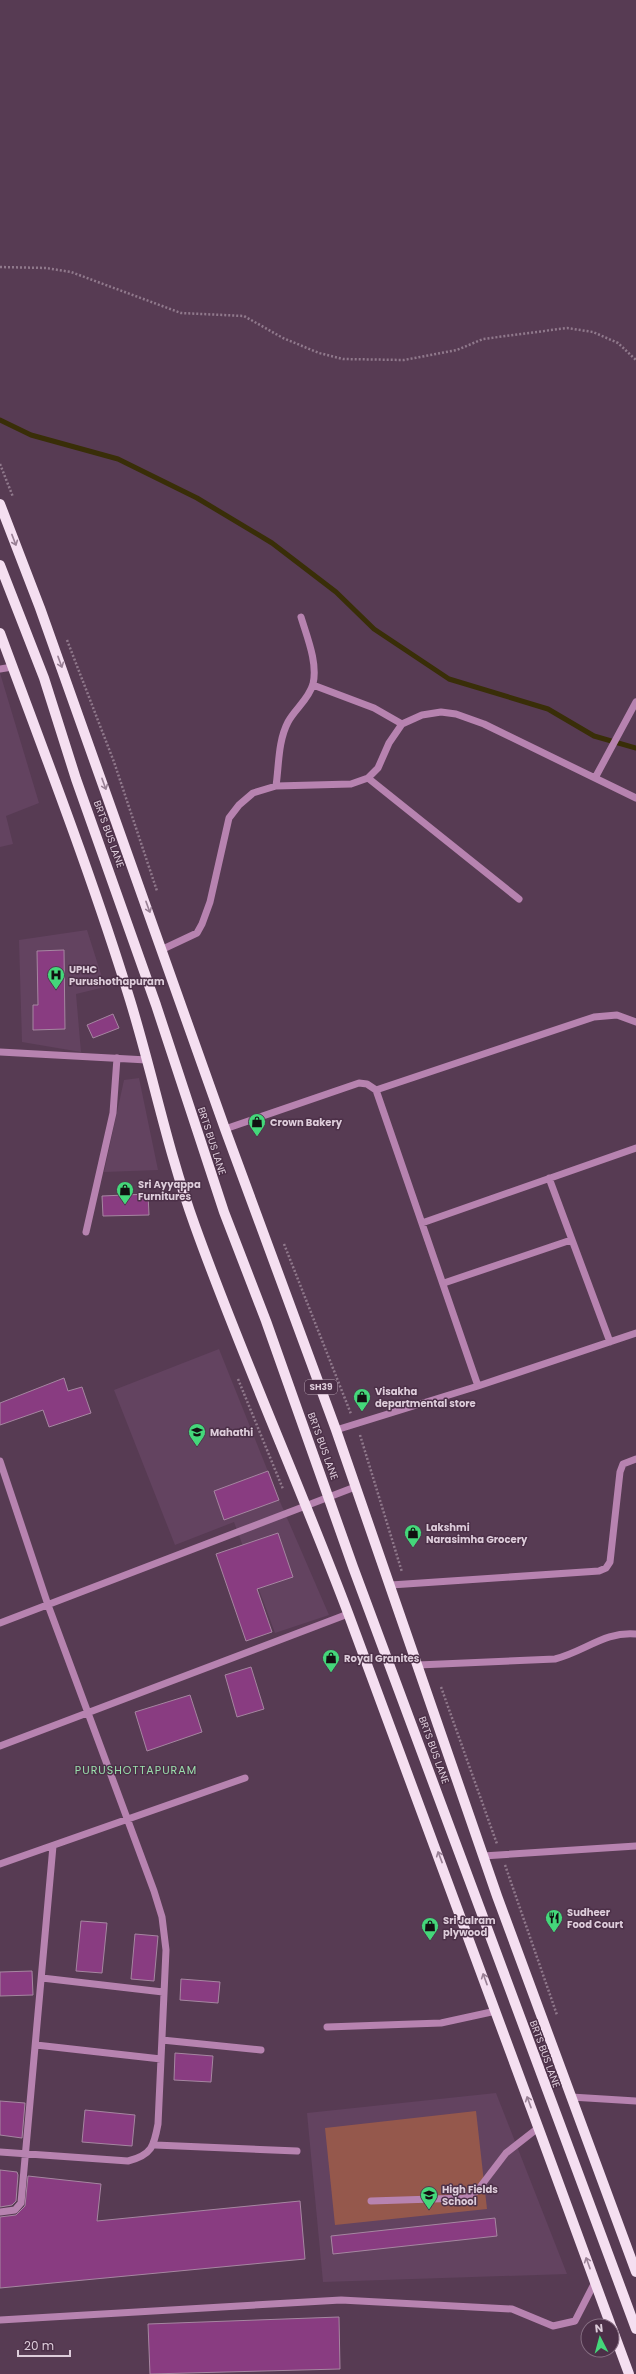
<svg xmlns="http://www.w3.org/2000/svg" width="636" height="2374" viewBox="0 0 636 2374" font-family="Poppins,sans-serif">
<rect width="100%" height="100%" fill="#573b53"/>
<path fill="#634360" d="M 0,673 L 39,803 L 6,816 L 13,844 L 0,847 Z
M 87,930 L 105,987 L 76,994 L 81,1052 L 22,1042 L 19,940 Z
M 139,1078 L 158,1170 L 104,1172 L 124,1080 Z
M 219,1349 L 281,1504 L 329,1615 L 275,1633 L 234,1522 L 175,1545 L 114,1390 Z
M 496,2093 L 567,2274 L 323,2282 L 307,2113 Z"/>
<path fill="#95584c" d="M 476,2111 L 487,2209 L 335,2225 L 325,2128 Z"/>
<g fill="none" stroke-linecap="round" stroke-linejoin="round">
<path stroke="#392e08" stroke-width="5" d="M 0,420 L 31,435 L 118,459 L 197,498 L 272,543 L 336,592 L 374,629 L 449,679 L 548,709 L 594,736 L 636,748"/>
</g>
<path fill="#893c81" stroke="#a686a1" d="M 64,950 L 65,1029 L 33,1030 L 33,1005 L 38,1005 L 37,951 Z
M 113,1014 L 119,1028 L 93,1038 L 87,1025 Z
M 148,1194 L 149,1215 L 103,1216 L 102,1196 Z
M 64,1378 L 68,1391 L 82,1387 L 91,1413 L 49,1427 L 43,1410 L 0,1425 L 0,1403 Z
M 268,1471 L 279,1500 L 224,1520 L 214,1491 Z
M 278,1533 L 293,1577 L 257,1589 L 272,1632 L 246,1641 L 216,1554 Z
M 251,1667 L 264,1709 L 237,1717 L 225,1675 Z
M 190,1695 L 202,1732 L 147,1751 L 135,1712 Z
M 81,1921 L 107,1923 L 102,1973 L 76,1971 Z
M 135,1934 L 158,1936 L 154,1981 L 131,1979 Z
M 32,1971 L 33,1995 L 0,1996 L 0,1972 Z
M 181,1979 L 220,1982 L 218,2003 L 180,2000 Z
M 175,2053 L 213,2056 L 211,2082 L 174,2080 Z
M 0,2101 L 25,2103 L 22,2138 L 0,2135 Z
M 85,2110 L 135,2115 L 132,2146 L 82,2142 Z
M 0,2170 L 17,2172 L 18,2175 L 16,2201 L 12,2205 L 0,2207 Z
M 28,2176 L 101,2184 L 97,2221 L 300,2201 L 305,2259 L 0,2288 L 0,2217 L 16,2215 L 25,2206 Z
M 495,2218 L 497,2236 L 333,2254 L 331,2236 Z
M 339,2317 L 340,2369 L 150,2374 L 148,2324 Z"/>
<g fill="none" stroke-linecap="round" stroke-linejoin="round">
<path stroke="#90798c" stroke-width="2.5" stroke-dasharray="2 2" stroke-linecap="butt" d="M 0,267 L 46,268 L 71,272 L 181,313 L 244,316 L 283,338 L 319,353 L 343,359 L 404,360 L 457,350 L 483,339 L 567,328 L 593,332 L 618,343 L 636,360
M 0,464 L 13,497
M 67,640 L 114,762 L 157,891
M 284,1244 L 351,1414
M 238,1379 L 283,1489
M 360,1435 L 402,1572
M 441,1687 L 497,1844
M 505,1865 L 557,2015"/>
<path stroke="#b783b0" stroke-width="7" d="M 0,669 L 12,667
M 313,685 L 374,708 L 402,724
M 368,778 L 519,899
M 595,778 L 636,702
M 276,786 C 279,765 278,741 288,722 C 295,709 309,699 313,684 C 318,663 307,637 301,617
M 163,949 L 197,933 L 202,924 L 210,902 L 229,818 L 239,805 L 253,793 L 276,786 L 351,784 L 368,778 L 378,768 L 389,743 L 402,724 L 422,715 L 441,712 L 456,714 L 484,724 L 636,798
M 0,1052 L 147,1060
M 376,1090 L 594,1017 L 617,1015 L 636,1022
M 225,1129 L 359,1083 L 367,1084 L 376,1090 L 478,1386
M 549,1178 L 610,1342
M 422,1223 L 636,1148
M 86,1232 L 113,1113 L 117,1058
M 444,1283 L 571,1240
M 336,1430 L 478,1386 L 636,1333
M 0,1461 L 48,1605 L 154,1891 L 162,1917 L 166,1950 L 158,2124 C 154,2146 152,2155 128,2161 L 0,2152
M 391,1585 L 599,1571 L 606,1568 L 610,1562 L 620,1472 L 623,1464 L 636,1459
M 0,1623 L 355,1487
M 418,1665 L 555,1659 C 584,1652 605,1631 636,1634
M 0,1746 L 348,1614
M 483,1856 L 636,1846
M 0,1864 L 245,1778
M 42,1978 L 163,1992
M 327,2027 L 441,2023 L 496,2011
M 162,2040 L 261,2050
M 36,2045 L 161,2059
M 571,2097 L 636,2101
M 155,2145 L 297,2151
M 371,2201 L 464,2198 L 477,2191 L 506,2153 L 538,2128
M 0,2212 L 15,2210 L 21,2203 L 53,1846
M 0,2320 L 341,2300 L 512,2309 L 553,2326 L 575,2321 L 595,2282"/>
<path stroke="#f5dff1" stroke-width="10" d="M 0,504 L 40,608 L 225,1129 L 336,1430 L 497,1896 L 636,2272
M 0,565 L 44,678 L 76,779 L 156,1005 L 224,1212 L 266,1321 L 353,1567 L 636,2329
M 0,633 C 45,755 92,876 130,1000 C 153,1075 168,1152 195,1226 C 242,1357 299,1483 348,1613 C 436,1850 524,2088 611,2326
M 612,2328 L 629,2374"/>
</g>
<defs><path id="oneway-shaft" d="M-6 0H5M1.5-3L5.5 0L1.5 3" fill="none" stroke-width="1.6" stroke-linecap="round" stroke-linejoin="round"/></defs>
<g stroke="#987f94">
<use href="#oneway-shaft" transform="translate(14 540) rotate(69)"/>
<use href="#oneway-shaft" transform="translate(60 662) rotate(70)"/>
<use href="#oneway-shaft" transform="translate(104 784) rotate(70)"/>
<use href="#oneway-shaft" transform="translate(148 907) rotate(70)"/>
<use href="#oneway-shaft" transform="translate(440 1857) rotate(-111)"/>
<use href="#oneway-shaft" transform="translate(485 1979) rotate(-110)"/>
<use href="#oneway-shaft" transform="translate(529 2102) rotate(-110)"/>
<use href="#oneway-shaft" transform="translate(588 2263) rotate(-110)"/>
</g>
<defs>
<symbol id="hospital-pin" viewBox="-11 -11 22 30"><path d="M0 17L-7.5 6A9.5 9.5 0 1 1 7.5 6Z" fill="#44d77a" stroke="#4c3048"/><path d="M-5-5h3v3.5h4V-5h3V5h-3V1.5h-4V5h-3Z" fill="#111"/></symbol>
<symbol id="shop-pin" viewBox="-11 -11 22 30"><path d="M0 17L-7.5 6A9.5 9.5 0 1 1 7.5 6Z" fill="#44d77a" stroke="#4c3048"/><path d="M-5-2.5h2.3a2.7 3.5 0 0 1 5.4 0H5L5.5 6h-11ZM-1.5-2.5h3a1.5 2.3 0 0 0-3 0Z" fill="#111"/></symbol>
<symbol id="school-pin" viewBox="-11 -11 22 30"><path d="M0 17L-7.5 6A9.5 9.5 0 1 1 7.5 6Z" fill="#44d77a" stroke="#4c3048"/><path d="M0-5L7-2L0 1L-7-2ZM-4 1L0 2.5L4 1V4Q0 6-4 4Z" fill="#111"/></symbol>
<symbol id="restaurant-pin" viewBox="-11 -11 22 30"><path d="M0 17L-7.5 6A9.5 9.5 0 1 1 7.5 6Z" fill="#44d77a" stroke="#4c3048"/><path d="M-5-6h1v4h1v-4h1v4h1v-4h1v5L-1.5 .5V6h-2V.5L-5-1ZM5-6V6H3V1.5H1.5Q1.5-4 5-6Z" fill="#111"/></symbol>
</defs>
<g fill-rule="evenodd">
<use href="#hospital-pin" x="46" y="965" width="20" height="27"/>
<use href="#shop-pin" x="247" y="1112" width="20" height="27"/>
<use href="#shop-pin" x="115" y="1180" width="20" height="27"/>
<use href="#shop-pin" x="352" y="1387" width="20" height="27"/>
<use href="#school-pin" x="187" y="1422" width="20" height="27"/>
<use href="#shop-pin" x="403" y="1523" width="20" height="27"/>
<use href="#shop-pin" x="321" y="1648" width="20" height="27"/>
<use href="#restaurant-pin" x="544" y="1908" width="20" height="27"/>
<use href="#shop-pin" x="420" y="1916" width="20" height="27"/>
<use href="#school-pin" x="419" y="2185" width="20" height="27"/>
</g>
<g text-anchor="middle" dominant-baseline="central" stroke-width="3" stroke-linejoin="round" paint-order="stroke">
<rect fill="#4c3048" stroke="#b29dae" stroke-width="1" x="305" y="1380" width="32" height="14" rx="3"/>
<g font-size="9" font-weight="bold" fill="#ddccda">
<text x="321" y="1387">SH39</text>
</g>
<g font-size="10" fill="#ddccda" stroke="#4c3048">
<text transform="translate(109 834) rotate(70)">BRTS BUS LANE</text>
<text transform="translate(212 1141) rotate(72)">BRTS BUS LANE</text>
<text transform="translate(323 1446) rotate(70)">BRTS BUS LANE</text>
<text transform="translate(434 1750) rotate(70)">BRTS BUS LANE</text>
<text transform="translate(545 2054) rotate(70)">BRTS BUS LANE</text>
</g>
<g font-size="10" font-weight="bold" fill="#ddccda" stroke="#4c3048" text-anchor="start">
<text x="69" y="969">UPHC<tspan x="69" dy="12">Purushothapuram</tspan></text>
<text x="270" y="1122">Crown Bakery</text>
<text x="138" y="1184">Sri Ayyappa<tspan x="138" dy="12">Furnitures</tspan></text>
<text x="375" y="1391">Visakha<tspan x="375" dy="12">departmental store</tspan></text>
<text x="210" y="1432">Mahathi</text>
<text x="426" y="1527">Lakshmi<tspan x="426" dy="12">Narasimha Grocery</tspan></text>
<text x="344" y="1658">Royal Granites</text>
<text x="567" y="1912">Sudheer<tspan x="567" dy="12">Food Court</tspan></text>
<text x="443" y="1920">Sri Jalram<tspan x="443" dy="12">plywood</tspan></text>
<text x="442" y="2189">High Fields<tspan x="442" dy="12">School</tspan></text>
</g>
<g font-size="11" letter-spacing="1" fill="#9adfac" stroke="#4c3048">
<text x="136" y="1770">PURUSHOTTAPURAM</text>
</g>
</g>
<g transform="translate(600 2338) rotate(354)"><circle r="19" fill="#4c3048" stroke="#866e82"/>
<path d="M0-3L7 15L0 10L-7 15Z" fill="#44d77a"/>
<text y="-6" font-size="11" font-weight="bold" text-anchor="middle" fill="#ddccda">N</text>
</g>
<path d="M18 2350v6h52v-6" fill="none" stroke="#ddccda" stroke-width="2"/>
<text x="24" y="2350" font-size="12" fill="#ddccda" stroke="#4c3048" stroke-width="3" paint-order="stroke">20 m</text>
</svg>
